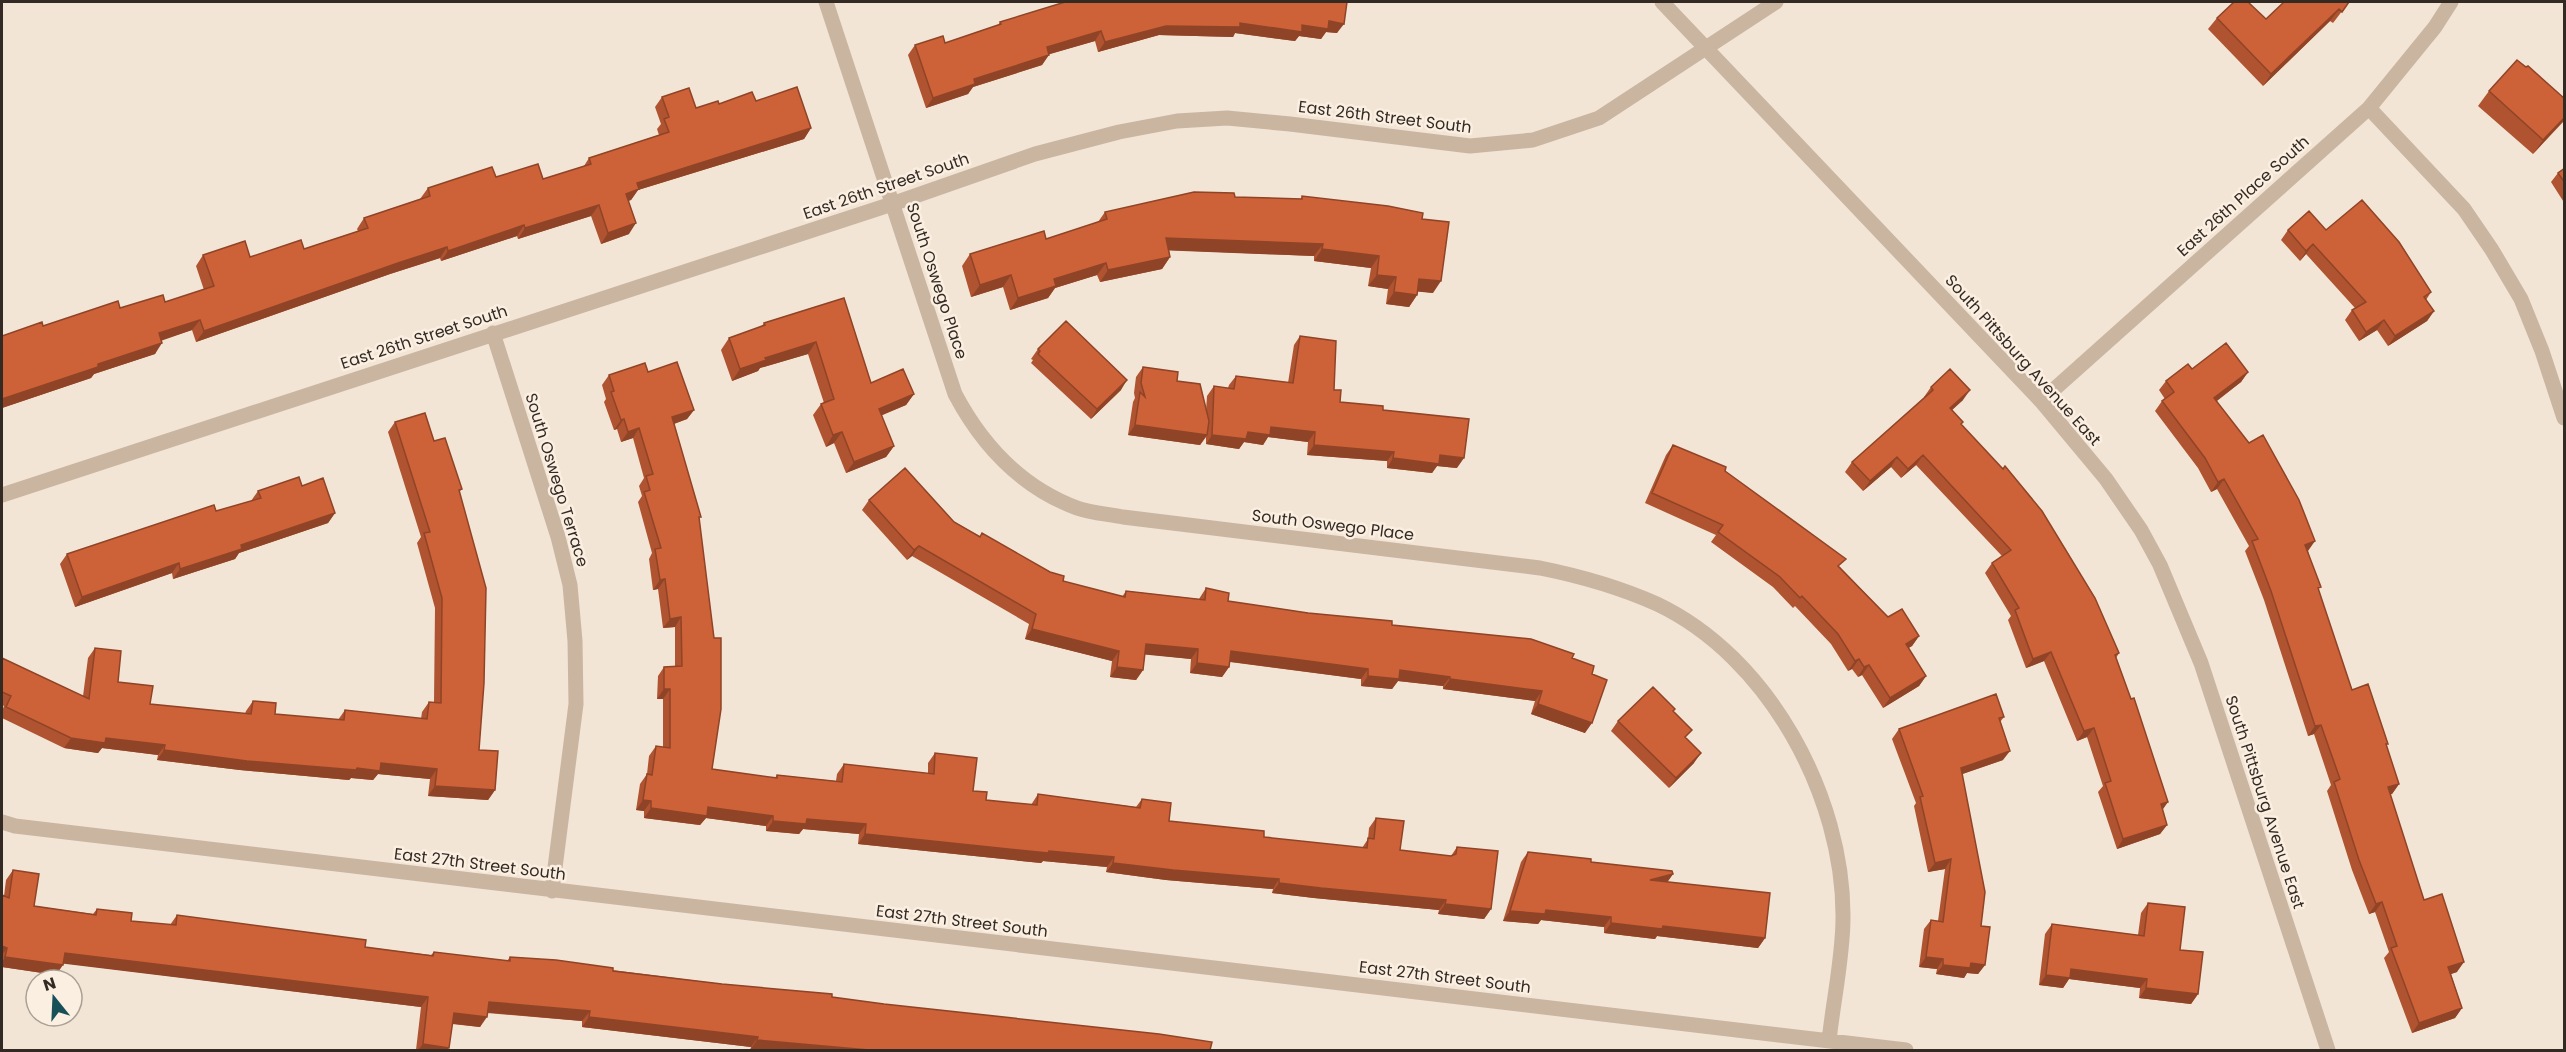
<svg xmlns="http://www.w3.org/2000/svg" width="2566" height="1052" viewBox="0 0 2566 1052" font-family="Poppins,sans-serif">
<rect width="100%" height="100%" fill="#f2e5d5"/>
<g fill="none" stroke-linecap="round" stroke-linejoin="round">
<path stroke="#cab5a1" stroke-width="15" d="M 826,2 L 955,394 C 982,445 1021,487 1077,508 C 1091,513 1108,514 1123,517 L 1540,568 C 1580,576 1619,587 1657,604 C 1769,657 1844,797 1843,918 C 1843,957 1833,1002 1829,1041
M 1662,2 L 2041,401 L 2106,479 L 2141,530 L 2160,565 L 2201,663 L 2328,1050
M 2369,108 L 2464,209 L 2492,250 L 2521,299 L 2542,351 L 2564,418
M 493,333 L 558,537 L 570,585 L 575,641 L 576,704 L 552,891
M 2041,401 L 2369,108 L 2435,27 L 2451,2
M 2,495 L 892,204 L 1035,154 L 1119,132 L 1177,121 L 1227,118 L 1290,124 L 1470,146 L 1533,140 L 1599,118 L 1776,2
M 2,822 L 15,826 L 1906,1050"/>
</g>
<path fill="#b05330" d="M 1347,2 L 1337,33 L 1326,32 L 1321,39 L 1299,36 L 1295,41 L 1235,33 L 1233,37 L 1159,35 L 1098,52 L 1095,41 L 1049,54 L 1042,65 L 973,87 L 968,94 L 926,108 L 908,55 L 915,45 L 945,43 L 998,25 L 1000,22 Z
M 2349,2 L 2333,23 L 2330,21 L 2263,86 L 2208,29 L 2217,18 L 2266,19 Z
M 2489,91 L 2565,99 L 2565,120 L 2533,154 L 2478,106 Z
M 662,97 L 696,108 L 719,104 L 756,101 L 811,128 L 804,139 L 638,190 L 631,200 L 628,201 L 629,234 L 601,244 L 591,216 L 518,239 L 517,236 L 441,261 L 440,258 L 390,274 L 196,342 L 192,330 L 161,340 L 155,354 L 94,374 L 91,378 L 2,408 L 2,336 L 120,308 L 165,302 L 204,290 L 196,266 L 203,255 L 250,257 L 304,249 L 358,231 L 357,229 L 364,218 L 420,199 L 428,188 L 496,177 L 543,179 L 584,166 L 589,158 L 659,135 L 657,129 L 661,124 L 655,107 Z
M 2565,168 L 2565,204 L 2551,182 L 2558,173 Z
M 1302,196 L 1422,219 L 1433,293 L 1418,291 L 1417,295 L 1409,307 L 1386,304 L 1388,289 L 1368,286 L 1371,268 L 1314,261 L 1314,256 L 1169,250 L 1170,257 L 1162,269 L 1100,282 L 1097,275 L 1055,288 L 1048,298 L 1010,310 L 1003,287 L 971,297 L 962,266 L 970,254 L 1046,239 L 1098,222 L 1105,212 L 1235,197 L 1301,199 Z
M 2288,230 L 2326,230 L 2431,292 L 2426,300 L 2434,311 L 2427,321 L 2388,346 L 2377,330 L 2359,341 L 2345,320 L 2352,310 L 2355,308 L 2306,254 L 2300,261 L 2281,240 Z
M 844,298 L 871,383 L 914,394 L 906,405 L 881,415 L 894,446 L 886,457 L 846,473 L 834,443 L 826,447 L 813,415 L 821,404 L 824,403 L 808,354 L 760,368 L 758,371 L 732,381 L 721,350 L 729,338 L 761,327 L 764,323 Z
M 1300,336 L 1334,390 L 1340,402 L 1383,410 L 1457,468 L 1437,466 L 1432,473 L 1387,468 L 1387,461 L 1307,455 L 1308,442 L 1268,437 L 1263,445 L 1244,442 L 1239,449 L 1206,444 L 1206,437 L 1200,445 L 1128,435 L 1133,402 L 1135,398 L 1134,393 L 1136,377 L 1143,367 L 1177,381 L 1206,411 L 1207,396 L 1214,386 L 1228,388 L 1229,385 L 1236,376 L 1288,383 L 1294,345 Z
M 1038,349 L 1121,390 L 1091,419 L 1031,363 L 1033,360 L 1031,359 Z
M 2192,369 L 2248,372 L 2241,382 L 2217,401 L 2308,551 L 2318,590 L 2352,690 L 2386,746 L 2399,784 L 2392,794 L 2390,794 L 2424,900 L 2457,972 L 2451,974 L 2462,1008 L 2455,1018 L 2412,1033 L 2384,958 L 2389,952 L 2375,912 L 2369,914 L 2352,870 L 2327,791 L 2331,785 L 2314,734 L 2308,736 L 2264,600 L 2245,551 L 2249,546 L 2217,489 L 2211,492 L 2198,468 L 2155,411 L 2162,401 L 2165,399 L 2159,390 L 2166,381 Z
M 648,372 L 694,410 L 687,419 L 674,424 L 699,520 L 712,769 L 775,778 L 777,775 L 836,781 L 837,774 L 844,764 L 928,774 L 928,763 L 935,753 L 973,791 L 986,800 L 1031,805 L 1038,794 L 1136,807 L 1142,799 L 1169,821 L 1264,837 L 1362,848 L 1368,839 L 1369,828 L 1376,818 L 1400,850 L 1451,856 L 1457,847 L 1491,909 L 1484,919 L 1438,914 L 1439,910 L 1314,898 L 1272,893 L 1273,889 L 1166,880 L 1106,872 L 1107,867 L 1043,861 L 1041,863 L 858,844 L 859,834 L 803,829 L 799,834 L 766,831 L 766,826 L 706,818 L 700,825 L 644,818 L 644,811 L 636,810 L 640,784 L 647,774 L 649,756 L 656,746 L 663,747 L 663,699 L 657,699 L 658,676 L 664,667 L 675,666 L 675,627 L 663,628 L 658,589 L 653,590 L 649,559 L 652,553 L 638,502 L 642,496 L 639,486 L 644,478 L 633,438 L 621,442 L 617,429 L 614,430 L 604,402 L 606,399 L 602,385 L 609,375 Z
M 1931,387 L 1963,400 L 1952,410 L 1961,425 L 2119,653 L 2116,658 L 2167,825 L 2160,834 L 2117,849 L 2098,792 L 2103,786 L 2087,737 L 2077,741 L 2044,661 L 2026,668 L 2008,620 L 2011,616 L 1985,573 L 1992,563 L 2002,556 L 1916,465 L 1901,478 L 1891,467 L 1863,491 L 1845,472 L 1852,462 L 1925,398 L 1924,397 Z
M 395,422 L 434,441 L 462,489 L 459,492 L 479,750 L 495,790 L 488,800 L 428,796 L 430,779 L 378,774 L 373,780 L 351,778 L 349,780 L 240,770 L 157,760 L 158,755 L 102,748 L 98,753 L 64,748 L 2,718 L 2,711 L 4,706 L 2,705 L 2,658 L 83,696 L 88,658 L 95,648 L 118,682 L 150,704 L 245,714 L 246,711 L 253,701 L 275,714 L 338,720 L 345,710 L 421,719 L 422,712 L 429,702 L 434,702 L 435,608 L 417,543 L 421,537 L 388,432 Z
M 1673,445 L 1725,471 L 1840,567 L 1888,617 L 1919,636 L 1912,646 L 1908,648 L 1926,676 L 1919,686 L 1883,708 L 1862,675 L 1858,677 L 1852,669 L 1848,671 L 1831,644 L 1795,606 L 1793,608 L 1773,587 L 1711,542 L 1716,535 L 1645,503 L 1666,455 Z
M 302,486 L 335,513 L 328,523 L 239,553 L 235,559 L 173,579 L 172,573 L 75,607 L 60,564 L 67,554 L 251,501 L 258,491 Z
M 869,500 L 954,522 L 1063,581 L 1122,597 L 1126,591 L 1199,599 L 1206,588 L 1228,601 L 1392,625 L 1572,658 L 1592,674 L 1585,733 L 1531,714 L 1535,701 L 1443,689 L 1443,686 L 1398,681 L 1392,689 L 1361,686 L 1361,679 L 1230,662 L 1229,667 L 1222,677 L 1190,673 L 1191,659 L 1145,654 L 1143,670 L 1136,680 L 1110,677 L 1112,661 L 1025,639 L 1029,624 L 912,556 L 907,560 L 862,510 Z
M 1675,709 L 1673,712 L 1686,738 L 1694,763 L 1669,788 L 1611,731 L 1618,721 Z
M 2004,717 L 2000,722 L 2003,760 L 1962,774 L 1981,926 L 1985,965 L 1978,974 L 1967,973 L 1964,978 L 1936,974 L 1937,969 L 1919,967 L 1924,929 L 1931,920 L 1938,921 L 1945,869 L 1928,872 L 1914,806 L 1916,803 L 1892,739 L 1899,729 Z
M 1528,852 L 1591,862 L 1673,874 L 1667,882 L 1765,938 L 1758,948 L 1657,936 L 1655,939 L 1604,933 L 1604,927 L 1541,920 L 1538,924 L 1503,921 L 1521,862 Z
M 13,870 L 34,906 L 93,914 L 97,909 L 131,921 L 170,925 L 177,915 L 365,947 L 431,955 L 434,952 L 507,961 L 510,957 L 722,984 L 832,994 L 750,1050 L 751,1047 L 582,1027 L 582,1021 L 487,1013 L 480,1027 L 452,1024 L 447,1050 L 416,1050 L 421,1007 L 63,963 L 56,975 L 2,967 L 2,895 L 4,896 L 6,880 Z
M 2148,903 L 2180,950 L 2198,994 L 2191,1004 L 2139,998 L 2140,988 L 2069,979 L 2063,988 L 2039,985 L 2045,934 L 2052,924 L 2138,935 L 2141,913 Z"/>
<path fill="#904427" d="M 2339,9 L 2330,21 L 2263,86 L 2271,74 Z
M 1329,21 L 1344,24 L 1337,33 L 1326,32 L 1321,39 L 1299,36 L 1295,41 L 1235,33 L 1233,37 L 1159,35 L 1098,52 L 1105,42 L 1166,26 L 1240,23 L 1302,25 Z
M 1101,31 L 1095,41 L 1040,57 L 1047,47 Z
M 1049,55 L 1042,65 L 973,87 L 968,94 L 926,108 L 933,98 L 974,79 Z
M 2565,117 L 2563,121 L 2533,154 L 2543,140 Z
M 811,128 L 804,139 L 638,190 L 631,200 L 618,204 L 626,194 L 637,183 Z
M 599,205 L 591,216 L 518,239 L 525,228 Z
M 636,223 L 629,234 L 601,244 L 608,233 Z
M 524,225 L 517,236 L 441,261 L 448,251 Z
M 1166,238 L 1323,244 L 1314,256 L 1157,250 Z
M 2313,244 L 2306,254 L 2300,261 L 2306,251 Z
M 447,247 L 440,258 L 390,274 L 196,342 L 204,331 L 398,263 Z
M 1322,249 L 1379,256 L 1371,268 L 1314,261 Z
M 1170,257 L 1162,269 L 1100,282 L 1108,270 Z
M 1106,263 L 1097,275 L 1055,288 L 1048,298 L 1010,310 L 1018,298 L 1054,279 Z
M 1011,275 L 1003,287 L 971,297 L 980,285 Z
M 1377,275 L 1396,277 L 1388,289 L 1368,286 Z
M 1419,279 L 1441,281 L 1433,293 L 1411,291 Z
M 1394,292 L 1417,295 L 1409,307 L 1386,304 Z
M 2434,311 L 2427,321 L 2388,346 L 2395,336 Z
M 200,320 L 192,330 L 152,344 L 159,333 Z
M 2384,320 L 2377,330 L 2359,341 L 2366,332 Z
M 816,342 L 808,354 L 760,368 L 758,371 L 732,381 L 740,369 L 765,358 Z
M 162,343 L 155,354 L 94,374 L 91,378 L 2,408 L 2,399 L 98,364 Z
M 2248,372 L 2241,382 L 2207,408 L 2214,398 Z
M 1127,380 L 1121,390 L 1091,419 L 1097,409 Z
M 1970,390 L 1963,400 L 1943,418 L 1950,408 Z
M 914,394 L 906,405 L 871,420 L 879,409 Z
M 694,410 L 687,419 L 665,427 L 672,417 Z
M 624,419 L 617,429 L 614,430 L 621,420 Z
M 1135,425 L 1207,435 L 1200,445 L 1128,435 Z
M 1271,427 L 1315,432 L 1308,442 L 1268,437 L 1263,445 L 1244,442 L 1239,449 L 1206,444 L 1212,435 L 1248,432 Z
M 639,428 L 633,438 L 621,442 L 628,432 Z
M 842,432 L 834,443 L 826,447 L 833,435 Z
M 1314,445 L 1394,452 L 1387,461 L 1307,455 Z
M 894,446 L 886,457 L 846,473 L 854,462 Z
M 1440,455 L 1464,458 L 1457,468 L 1437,466 L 1432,473 L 1387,468 L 1393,458 Z
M 1923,455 L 1916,465 L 1901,478 L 1908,469 Z
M 1897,457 L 1891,467 L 1863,491 L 1870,481 Z
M 2224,479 L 2217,489 L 2211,492 L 2218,482 Z
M 335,513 L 328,523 L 239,553 L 235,559 L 173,579 L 180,569 L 241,545 Z
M 2315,541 L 2308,551 L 2298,555 L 2305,545 Z
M 919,546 L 912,556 L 907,560 L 914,550 Z
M 179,563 L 172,573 L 75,607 L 82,597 Z
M 665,579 L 658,589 L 653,590 L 660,580 Z
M 681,617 L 675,627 L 663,628 L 670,619 Z
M 1032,629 L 1119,651 L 1112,661 L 1025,639 Z
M 1919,636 L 1912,646 L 1899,654 L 1906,644 Z
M 1146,644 L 1198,649 L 1191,659 L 1139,654 Z
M 1231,651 L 1368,669 L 1361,679 L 1224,661 Z
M 2051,652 L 2044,661 L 2026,668 L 2033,659 Z
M 1859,659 L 1852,669 L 1848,671 L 1855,661 Z
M 1197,663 L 1229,667 L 1222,677 L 1190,673 Z
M 1869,665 L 1862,675 L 1858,677 L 1864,667 Z
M 1117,667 L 1143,670 L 1136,680 L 1110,677 Z
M 1400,670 L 1450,677 L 1443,686 L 1398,681 L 1392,689 L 1361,686 L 1368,676 Z
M 1926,676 L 1919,686 L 1883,708 L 1890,698 Z
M 1450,679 L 1542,691 L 1535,701 L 1443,689 Z
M 664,689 L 670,689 L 663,699 L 657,699 Z
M 1538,704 L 1592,723 L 1585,733 L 1531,714 Z
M 2321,725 L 2314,734 L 2308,736 L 2315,726 Z
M 2094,728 L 2087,737 L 2077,741 L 2084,731 Z
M 71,738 L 106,738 L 165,745 L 158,755 L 102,748 L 98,753 L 64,748 Z
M 164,750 L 357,768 L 381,763 L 437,769 L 430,779 L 378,774 L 373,780 L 351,778 L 349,780 L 240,770 L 157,760 Z
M 2010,751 L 2003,760 L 1954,777 L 1961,768 Z
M 1701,753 L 1694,763 L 1669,788 L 1676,778 Z
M 2399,784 L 2392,794 L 2381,797 L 2388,787 Z
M 435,786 L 495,790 L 488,800 L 428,796 Z
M 643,800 L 651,801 L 644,811 L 636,810 Z
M 2168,802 L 2161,812 L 2161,804 Z
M 708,807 L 773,816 L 766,826 L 706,818 L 700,825 L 644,818 L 651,808 Z
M 807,819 L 866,824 L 859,834 L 803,829 L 799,834 L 766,831 L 773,821 Z
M 2167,825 L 2160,834 L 2117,849 L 2123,839 Z
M 865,834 L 1114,857 L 1107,867 L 1043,861 L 1041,863 L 858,844 Z
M 1951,859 L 1945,869 L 1928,872 L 1935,863 Z
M 1113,863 L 1279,879 L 1273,889 L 1166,880 L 1106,872 Z
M 1673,874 L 1666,884 L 1650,880 Z
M 1279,883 L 1446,900 L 1439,910 L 1314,898 L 1272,893 Z
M 2382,902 L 2375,912 L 2369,914 L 2376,904 Z
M 1445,904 L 1491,909 L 1484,919 L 1438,914 Z
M 1546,910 L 1611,917 L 1604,927 L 1541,920 L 1538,924 L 1503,921 L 1510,911 Z
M 1611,923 L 1663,926 L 1765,938 L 1758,948 L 1657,936 L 1655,939 L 1604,933 Z
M 2,946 L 7,948 L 2,955 Z
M 65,953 L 428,997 L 421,1007 L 58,963 Z
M 5,957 L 63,965 L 56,975 L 2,967 L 2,962 Z
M 1926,957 L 1943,959 L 1937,969 L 1919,967 Z
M 2464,962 L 2457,972 L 2442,977 L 2448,967 Z
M 1971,963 L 1985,965 L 1978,974 L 1967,973 L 1964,978 L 1936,974 L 1943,965 Z
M 2071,969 L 2147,979 L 2140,988 L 2069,979 L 2063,988 L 2039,985 L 2046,975 Z
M 2146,988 L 2198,994 L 2191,1004 L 2139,998 Z
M 489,1002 L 590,1011 L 582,1021 L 482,1012 Z
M 2462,1008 L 2455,1018 L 2412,1033 L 2419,1023 Z
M 454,1013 L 487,1017 L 480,1027 L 447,1023 Z
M 589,1017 L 758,1037 L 751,1047 L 582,1027 Z
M 757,1040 L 869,1050 L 750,1050 Z
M 423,1044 L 449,1048 L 447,1050 L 418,1050 Z"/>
<path fill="#cd6138" stroke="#904427" stroke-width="1.5" d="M 1065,2 L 1347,2 L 1344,24 L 1329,21 L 1328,29 L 1302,25 L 1302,32 L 1240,23 L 1240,27 L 1166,26 L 1105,42 L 1101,31 L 1047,47 L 1049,55 L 974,79 L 975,84 L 933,98 L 915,45 L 943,36 L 945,43 L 1001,24 L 1000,22 Z
M 2234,2 L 2248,2 L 2266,19 L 2284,2 L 2349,2 L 2342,12 L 2339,9 L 2271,74 L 2217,18 Z
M 2517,60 L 2526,67 L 2528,66 L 2565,99 L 2565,117 L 2543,140 L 2489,91 Z
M 797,87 L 811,128 L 637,183 L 639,189 L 626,194 L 636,223 L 608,233 L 599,205 L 525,228 L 524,225 L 448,251 L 447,247 L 398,263 L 204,331 L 200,320 L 159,333 L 162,343 L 98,364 L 98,367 L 2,399 L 2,336 L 42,322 L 43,326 L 118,301 L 120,308 L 163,295 L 165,302 L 214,286 L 203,255 L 245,241 L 250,257 L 301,240 L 304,249 L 368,228 L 364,218 L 430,196 L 428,188 L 492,167 L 496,177 L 538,164 L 543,179 L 591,164 L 589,158 L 669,132 L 664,119 L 669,117 L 662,97 L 689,88 L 696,108 L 718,101 L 719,104 L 752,92 L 756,101 Z
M 2565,168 L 2565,183 L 2558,173 Z
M 1194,192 L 1234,193 L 1235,197 L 1302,199 L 1302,196 L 1388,206 L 1423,213 L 1422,219 L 1449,222 L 1441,281 L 1419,279 L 1417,295 L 1394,292 L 1396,277 L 1377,275 L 1379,256 L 1322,249 L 1323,244 L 1166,238 L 1170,257 L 1108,270 L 1106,263 L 1054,279 L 1056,286 L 1018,298 L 1011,275 L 980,285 L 970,254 L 1044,231 L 1046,239 L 1107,219 L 1105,212 Z
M 2362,200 L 2399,242 L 2431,292 L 2424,297 L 2434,311 L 2395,336 L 2384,320 L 2366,332 L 2352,310 L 2366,302 L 2313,244 L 2306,251 L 2288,230 L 2309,211 L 2326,230 Z
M 844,298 L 871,383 L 903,369 L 914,394 L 879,409 L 894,446 L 854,462 L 842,432 L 833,435 L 821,404 L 834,399 L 816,342 L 765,358 L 766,360 L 740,369 L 729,338 L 765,325 L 764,323 Z
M 1066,321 L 1127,380 L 1097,409 L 1038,354 L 1040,351 L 1038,349 Z
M 1300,336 L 1336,341 L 1334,390 L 1341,390 L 1340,402 L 1383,406 L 1383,410 L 1469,419 L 1464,458 L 1440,455 L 1439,464 L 1393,458 L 1394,452 L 1314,445 L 1315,432 L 1271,427 L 1270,435 L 1248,432 L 1246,439 L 1212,435 L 1214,386 L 1234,389 L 1236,376 L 1293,383 Z
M 2226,343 L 2248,372 L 2214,398 L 2249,443 L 2263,435 L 2299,500 L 2315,541 L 2305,545 L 2321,587 L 2318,588 L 2352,690 L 2368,684 L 2388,744 L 2386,744 L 2399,784 L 2388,787 L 2424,900 L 2442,894 L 2464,962 L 2448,967 L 2462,1008 L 2419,1023 L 2391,948 L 2397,946 L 2382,902 L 2376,904 L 2359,860 L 2334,782 L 2340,779 L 2321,725 L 2315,726 L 2271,591 L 2252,541 L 2258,539 L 2224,479 L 2218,482 L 2205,458 L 2162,401 L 2174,392 L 2166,381 L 2188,364 L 2192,369 Z
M 677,362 L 694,410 L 672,417 L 701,517 L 699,517 L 714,638 L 721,638 L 721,709 L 712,769 L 777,778 L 777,775 L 842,782 L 844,764 L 934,774 L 935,753 L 977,758 L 973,791 L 987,792 L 986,800 L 1037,805 L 1038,794 L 1140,808 L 1142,799 L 1171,803 L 1169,821 L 1264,831 L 1264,837 L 1367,848 L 1368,838 L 1374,839 L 1376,818 L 1404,821 L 1400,850 L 1451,856 L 1456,854 L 1457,847 L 1498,851 L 1491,909 L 1445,904 L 1446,900 L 1321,888 L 1279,883 L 1279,879 L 1173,870 L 1113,863 L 1114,857 L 1049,851 L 1048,853 L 865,834 L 866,824 L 807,819 L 806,824 L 773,821 L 773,816 L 708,807 L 707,816 L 651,808 L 651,801 L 643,800 L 647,774 L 652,775 L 656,746 L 670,748 L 670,689 L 664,689 L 664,667 L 682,666 L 681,617 L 670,619 L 665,579 L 660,580 L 655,549 L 661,548 L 644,492 L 650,490 L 646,476 L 653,474 L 639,428 L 628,432 L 624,419 L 621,420 L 611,392 L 614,391 L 609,375 L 645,363 L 648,372 Z
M 1143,367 L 1178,372 L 1177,381 L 1200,384 L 1209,421 L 1207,435 L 1135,425 L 1140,392 L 1145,397 L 1141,383 Z
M 1950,369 L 1970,390 L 1950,408 L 1963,422 L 1961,424 L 2003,469 L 2005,466 L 2042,511 L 2095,598 L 2119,653 L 2115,655 L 2131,699 L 2134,698 L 2168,802 L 2161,804 L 2167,825 L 2123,839 L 2105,783 L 2111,781 L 2094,728 L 2084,731 L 2051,652 L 2033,659 L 2015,610 L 2019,608 L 1992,563 L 2011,550 L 1923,455 L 1908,469 L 1897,457 L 1870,481 L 1852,462 L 1933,390 L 1931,387 Z
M 425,413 L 434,441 L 445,438 L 462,489 L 459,490 L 486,588 L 484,683 L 479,750 L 498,751 L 495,790 L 435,786 L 437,769 L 381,763 L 380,771 L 357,768 L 356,770 L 247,761 L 164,750 L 165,745 L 106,738 L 105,743 L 71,738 L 6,707 L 11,696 L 2,692 L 2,658 L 89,699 L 95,648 L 121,651 L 118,682 L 153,686 L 150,704 L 251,714 L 253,701 L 276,703 L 275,714 L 344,720 L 345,710 L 427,719 L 429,702 L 441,703 L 442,598 L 424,533 L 430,532 L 395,422 Z
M 1673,445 L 1726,467 L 1725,471 L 1846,559 L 1838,566 L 1888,617 L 1902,609 L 1919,636 L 1906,644 L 1926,676 L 1890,698 L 1869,665 L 1864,667 L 1859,659 L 1855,661 L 1838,634 L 1802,596 L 1800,598 L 1780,577 L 1718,532 L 1723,525 L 1652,493 Z
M 905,468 L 954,522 L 980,537 L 982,533 L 1050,572 L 1064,576 L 1063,581 L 1125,597 L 1126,591 L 1205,600 L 1206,588 L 1229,593 L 1228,601 L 1308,613 L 1392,621 L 1392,625 L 1531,639 L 1574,654 L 1572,658 L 1594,666 L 1592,674 L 1607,680 L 1592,723 L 1538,704 L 1542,691 L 1450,679 L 1450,677 L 1400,670 L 1399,679 L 1368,676 L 1368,669 L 1231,651 L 1229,667 L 1197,663 L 1198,649 L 1146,644 L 1143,670 L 1117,667 L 1119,651 L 1032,629 L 1036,614 L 919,546 L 914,550 L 869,500 Z
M 299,477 L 302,486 L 323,478 L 335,513 L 241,545 L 242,549 L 180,569 L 179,563 L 82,597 L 67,554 L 214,505 L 216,511 L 261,498 L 258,491 Z
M 1653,687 L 1675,709 L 1673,711 L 1692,730 L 1685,737 L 1701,753 L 1676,778 L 1618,721 Z
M 1996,694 L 2004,717 L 1999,718 L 2010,751 L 1961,768 L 1985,892 L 1981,926 L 1990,927 L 1985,965 L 1971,963 L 1970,968 L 1943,965 L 1943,959 L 1926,957 L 1931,920 L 1943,922 L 1951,859 L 1935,863 L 1920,797 L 1923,796 L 1899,729 Z
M 1528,852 L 1591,859 L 1591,862 L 1672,871 L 1673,874 L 1650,880 L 1770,893 L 1765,938 L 1663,926 L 1662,929 L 1611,923 L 1611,917 L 1546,910 L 1545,914 L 1510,911 Z
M 13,870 L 39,874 L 34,906 L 96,915 L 97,909 L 132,913 L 131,921 L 176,925 L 177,915 L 366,940 L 365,947 L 433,956 L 434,952 L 510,961 L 510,957 L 556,960 L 613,968 L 613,971 L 722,984 L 832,994 L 832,997 L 884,1004 L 1159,1034 L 1212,1042 L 1210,1050 L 1213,1050 L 869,1050 L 757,1040 L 758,1037 L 589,1017 L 590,1011 L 489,1002 L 487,1017 L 454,1013 L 449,1048 L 423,1044 L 428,997 L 65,953 L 63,965 L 5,957 L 7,948 L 2,946 L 2,895 L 9,898 Z
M 2148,903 L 2185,907 L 2180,950 L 2203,952 L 2198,994 L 2146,988 L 2147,979 L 2071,969 L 2070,978 L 2046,975 L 2052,924 L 2144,936 Z"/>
<g text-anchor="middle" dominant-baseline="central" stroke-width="5" stroke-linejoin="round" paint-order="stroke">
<g font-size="16" fill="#342a24" stroke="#faefe1">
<text transform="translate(1385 117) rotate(7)">East 26th Street South</text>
<text transform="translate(886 186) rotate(-19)">East 26th Street South</text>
<text transform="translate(2243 196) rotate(-42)">East 26th Place South</text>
<text transform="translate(937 281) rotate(72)">South Oswego Place</text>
<text transform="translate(424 337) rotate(-18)">East 26th Street South</text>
<text transform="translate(2023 360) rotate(48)">South Pittsburg Avenue East</text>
<text transform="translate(557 480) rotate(73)">South Oswego Terrace</text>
<text transform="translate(1333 525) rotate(7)">South Oswego Place</text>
<text transform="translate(2265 802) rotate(72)">South Pittsburg Avenue East</text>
<text transform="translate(480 864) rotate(7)">East 27th Street South</text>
<text transform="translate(962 921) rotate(7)">East 27th Street South</text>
<text transform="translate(1445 977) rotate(7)">East 27th Street South</text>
</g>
</g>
<rect width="2566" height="1052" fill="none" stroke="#342a24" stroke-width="6"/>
<g transform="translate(54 998) rotate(342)"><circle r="28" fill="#faefe1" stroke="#aba095" stroke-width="1.5"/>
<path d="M0-4.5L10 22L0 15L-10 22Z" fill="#185057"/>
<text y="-9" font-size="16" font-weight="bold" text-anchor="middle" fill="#342a24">N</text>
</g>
</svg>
